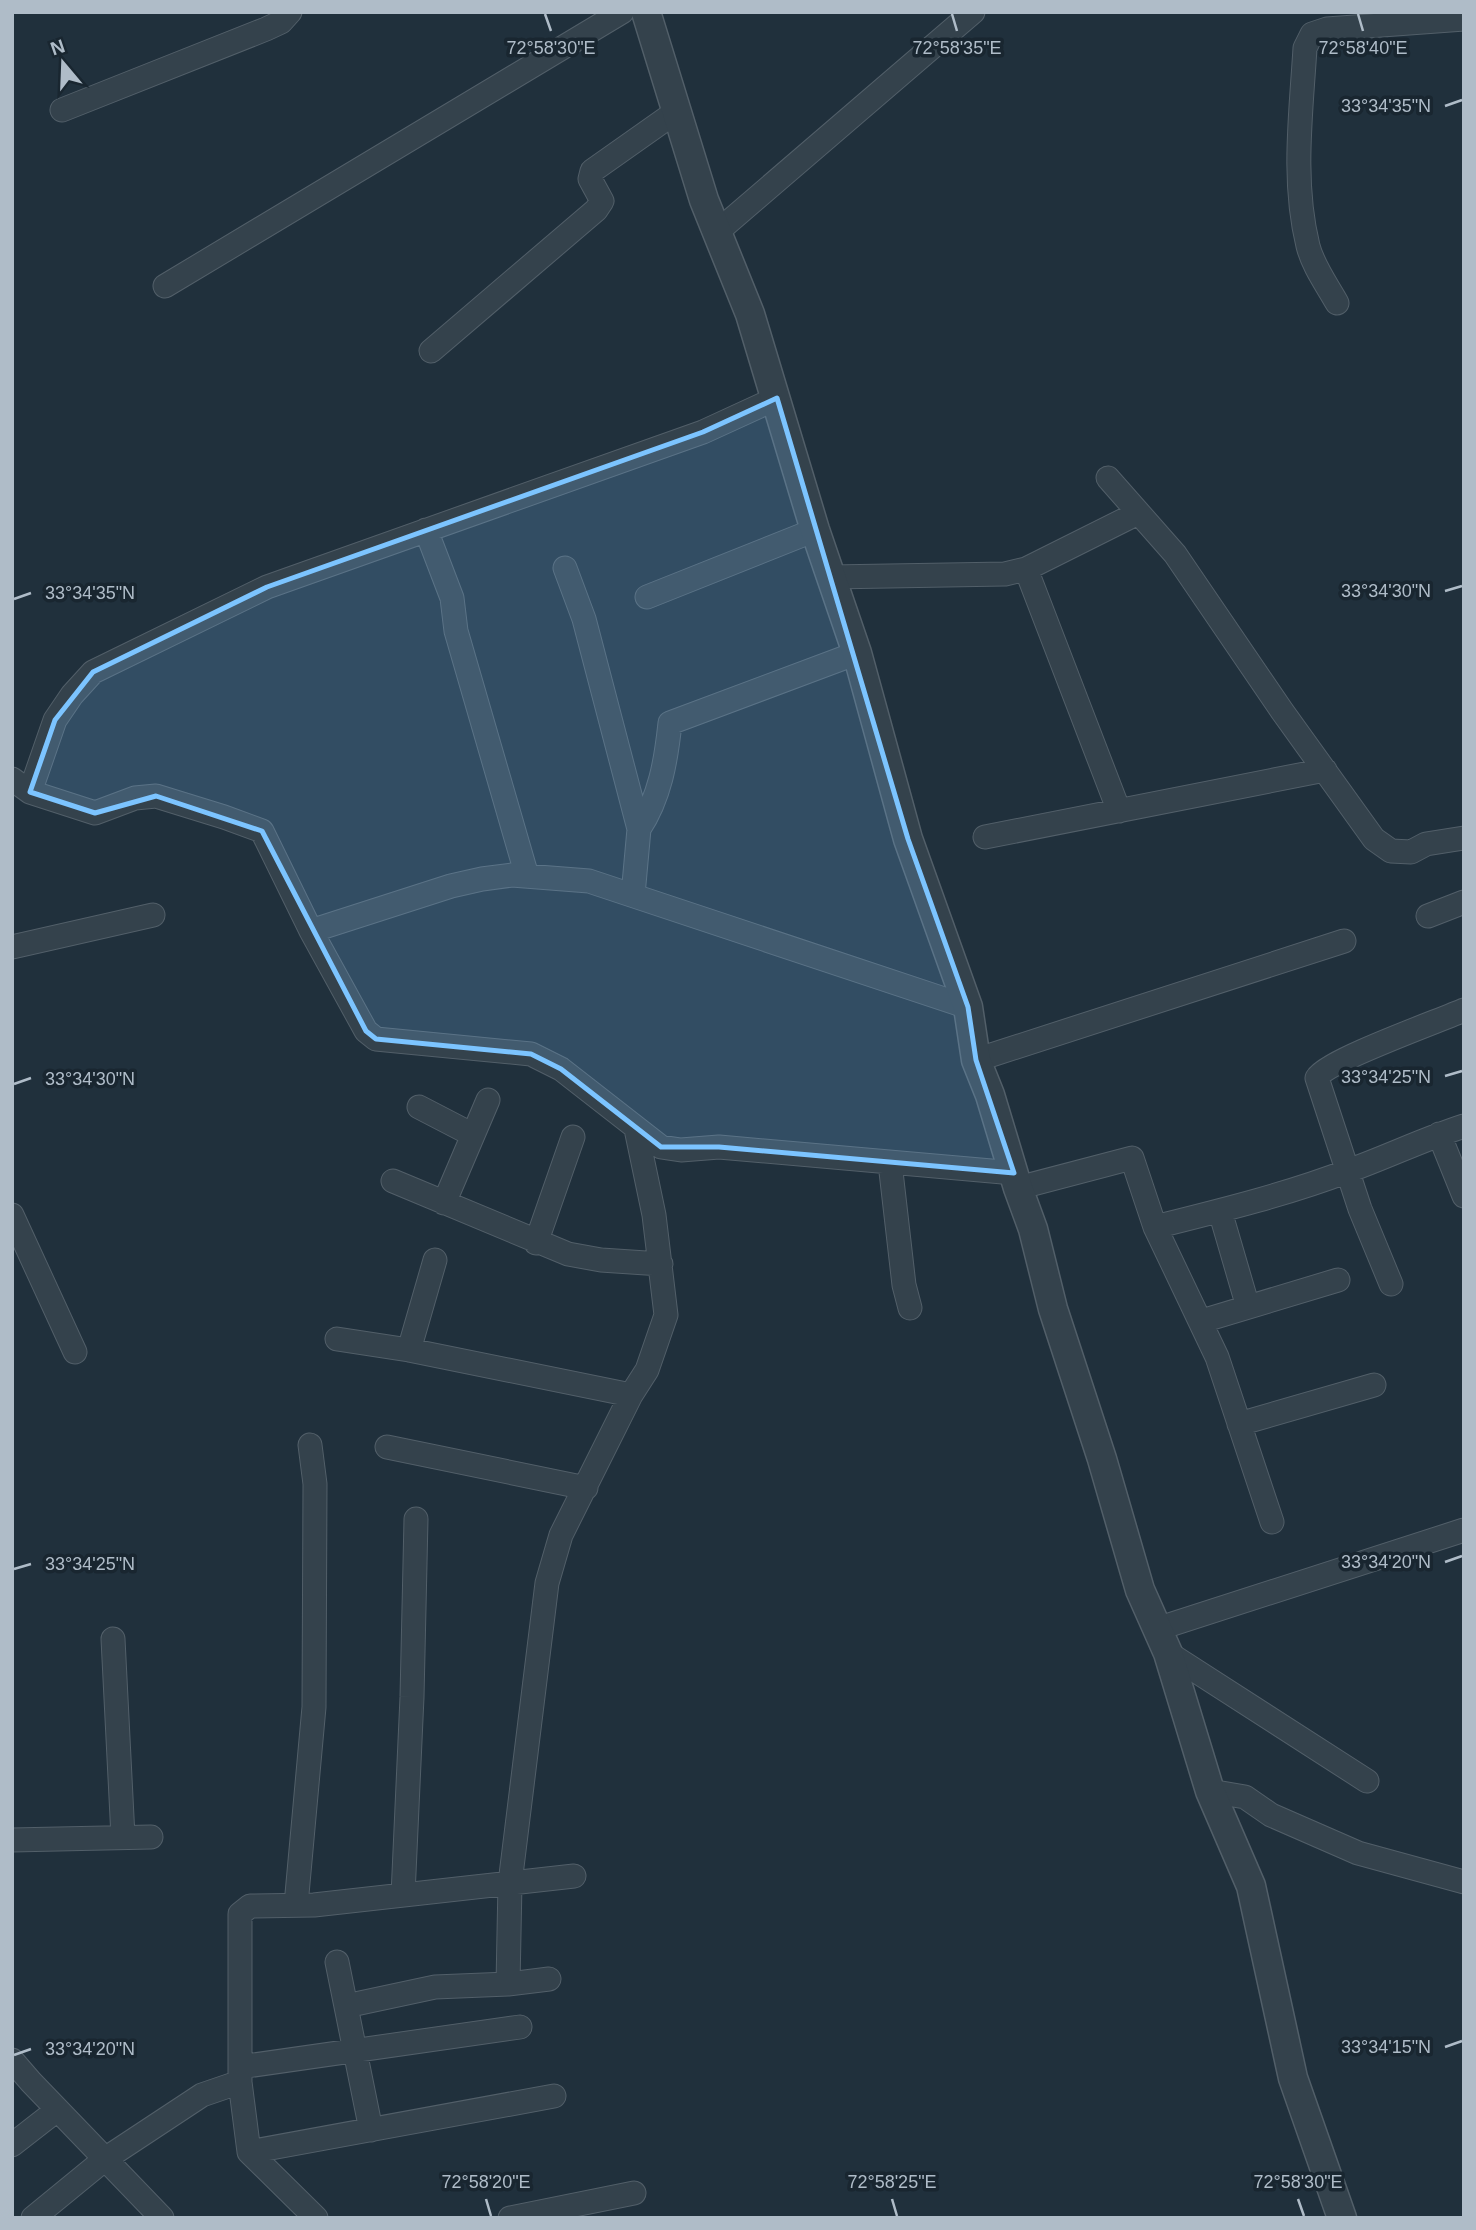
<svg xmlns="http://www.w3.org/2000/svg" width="1476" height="2230" viewBox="0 0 1476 2230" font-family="Arial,sans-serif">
<rect width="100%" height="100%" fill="#20303c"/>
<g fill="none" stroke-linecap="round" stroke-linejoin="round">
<defs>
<path id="minor" d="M 62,110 L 266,29 L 281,22 L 290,12
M 717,232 L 973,12
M 165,286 L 622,12
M 1337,303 C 1327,285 1313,266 1308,246 C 1292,181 1301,114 1305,48 L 1312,34 L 1327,29 L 1464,19
M 431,351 L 596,210 L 602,201 L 590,179 L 592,171 L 677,111
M 1108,478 L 1175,554 L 1282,711 L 1374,839 L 1391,851 L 1411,852 L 1426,844 L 1464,838
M 426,530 L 452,598 L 456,631 L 527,876
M 565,568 L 584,619 L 639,829 L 633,895
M 1026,569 L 1119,811
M 831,577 L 1005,574 L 1026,569 L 1138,513
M 647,597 L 815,530
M 12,779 L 30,792 L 95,813 L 135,798 L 156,796 L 224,817 L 262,831 L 311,931 L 366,1031 L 376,1039 L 531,1054 L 561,1069 L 661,1147 L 681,1150 L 719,1147 L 1014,1173
M 30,792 L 55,720 L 72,695 L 93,672 L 267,587 L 703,432 L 777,398
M 639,829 C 660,797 666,761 670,723 L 857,653
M 985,837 L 1325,770
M 1428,916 L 1464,902
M 311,931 L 451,886 L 482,879 L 512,875 L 589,881 L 968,1007
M 12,947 L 153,915
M 976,1060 L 1344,941
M 419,1107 L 473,1135
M 1439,1134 L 1464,1196
M 890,1163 L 904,1285 L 910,1308
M 393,1181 L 568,1254 L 601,1260 L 661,1264
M 1018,1188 L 1132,1158 L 1155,1227 L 1217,1357 L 1272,1522
M 444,1203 L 488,1100
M 1220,1211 L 1248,1307
M 12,1215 L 75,1352
M 1155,1227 C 1219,1211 1285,1195 1348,1171 C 1387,1157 1424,1139 1464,1126
M 536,1243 L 573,1137
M 1391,1284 L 1360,1209 L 1317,1078 C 1326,1061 1439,1021 1464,1010
M 1202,1321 L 1338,1280
M 337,1339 L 409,1350 L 631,1395
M 409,1350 L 435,1260
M 1239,1424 L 1374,1385
M 387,1447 L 586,1488
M 1157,1629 L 1464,1530
M 113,1639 L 123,1837
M 1168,1653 L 1367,1781
M 1210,1791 L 1245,1797 L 1271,1815 L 1358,1853 L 1464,1882
M 12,1840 L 151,1837
M 403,1895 L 412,1697 L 416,1519
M 296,1905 L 314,1707 L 315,1484 L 310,1445
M 337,1962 L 371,2130
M 508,1984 L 510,1883 L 547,1583 L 561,1535 L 631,1395 L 647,1370 L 666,1315 L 654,1215 L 636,1129
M 346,2006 L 435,1987 L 508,1984 L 549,1979
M 12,2060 L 31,2082 L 162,2218
M 240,2067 L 520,2027
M 12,2145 L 57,2110
M 249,2152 L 554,2096
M 33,2218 L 105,2159 L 202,2095 L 240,2082
M 316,2218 L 249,2152 L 240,2082 L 240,1914 L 250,1906 L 314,1905 L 574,1876
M 510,2218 L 634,2193"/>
<path id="tertiary" d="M 646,12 L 704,200 L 750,314 L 815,530 L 857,653 L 908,839 L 968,1007 L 976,1060 L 990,1095 L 1018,1188 L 1033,1229 L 1053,1309 L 1102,1459 L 1140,1590 L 1168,1653 L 1210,1791 L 1251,1886 L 1293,2078 L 1342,2218"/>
</defs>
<use href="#minor" stroke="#525f69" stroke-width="25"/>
<use href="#tertiary" stroke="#525f69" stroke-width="31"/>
<use href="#minor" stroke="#34424c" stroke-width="23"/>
<use href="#tertiary" stroke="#34424c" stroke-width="28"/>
</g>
<path fill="#7cc4ff" fill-opacity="0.2" stroke="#7cc4ff" stroke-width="5" stroke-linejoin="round" d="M 777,398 L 908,839 L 968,1007 L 976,1060 L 1014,1173 L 719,1147 L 661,1147 L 561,1069 L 531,1054 L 376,1039 L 366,1031 L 262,831 L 156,796 L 95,813 L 30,792 L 55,720 L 93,672 L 267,587 L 703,432 Z"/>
<path fill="none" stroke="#afbcc8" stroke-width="2.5" d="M 545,14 L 551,31M 952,14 L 957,31M 1358,14 L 1363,31M 1445,106 L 1462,100M 1445,591 L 1462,586M 14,599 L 31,593M 1445,1076 L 1462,1071M 14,1084 L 31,1078M 1445,1562 L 1462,1556M 14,1569 L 31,1564M 1445,2047 L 1462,2041M 14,2055 L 31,2049M 486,2199 L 491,2216M 892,2199 L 897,2216M 1298,2199 L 1304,2216"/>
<g font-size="18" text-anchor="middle" fill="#afbcc8" stroke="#192630" stroke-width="7" stroke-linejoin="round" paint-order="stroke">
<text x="957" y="54">72°58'35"E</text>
<text x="1363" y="54">72°58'40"E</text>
<text x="551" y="54">72°58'30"E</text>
<text x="1386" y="112">33°34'35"N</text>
<text x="1386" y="597">33°34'30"N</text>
<text x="90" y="599">33°34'35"N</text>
<text x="1386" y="1083">33°34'25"N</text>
<text x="90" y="1085">33°34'30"N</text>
<text x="1386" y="1568">33°34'20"N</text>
<text x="90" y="1570">33°34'25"N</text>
<text x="1386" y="2053">33°34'15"N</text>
<text x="90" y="2055">33°34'20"N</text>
<text x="486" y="2188">72°58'20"E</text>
<text x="892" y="2188">72°58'25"E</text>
<text x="1298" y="2188">72°58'30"E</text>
</g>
<rect width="1476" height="2230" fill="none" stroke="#afbcc8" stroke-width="28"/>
<g transform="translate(63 63) rotate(341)" stroke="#192630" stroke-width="5" paint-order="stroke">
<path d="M0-5L12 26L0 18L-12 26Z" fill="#afbcc8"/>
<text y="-10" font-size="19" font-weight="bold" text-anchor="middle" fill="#afbcc8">N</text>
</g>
</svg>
